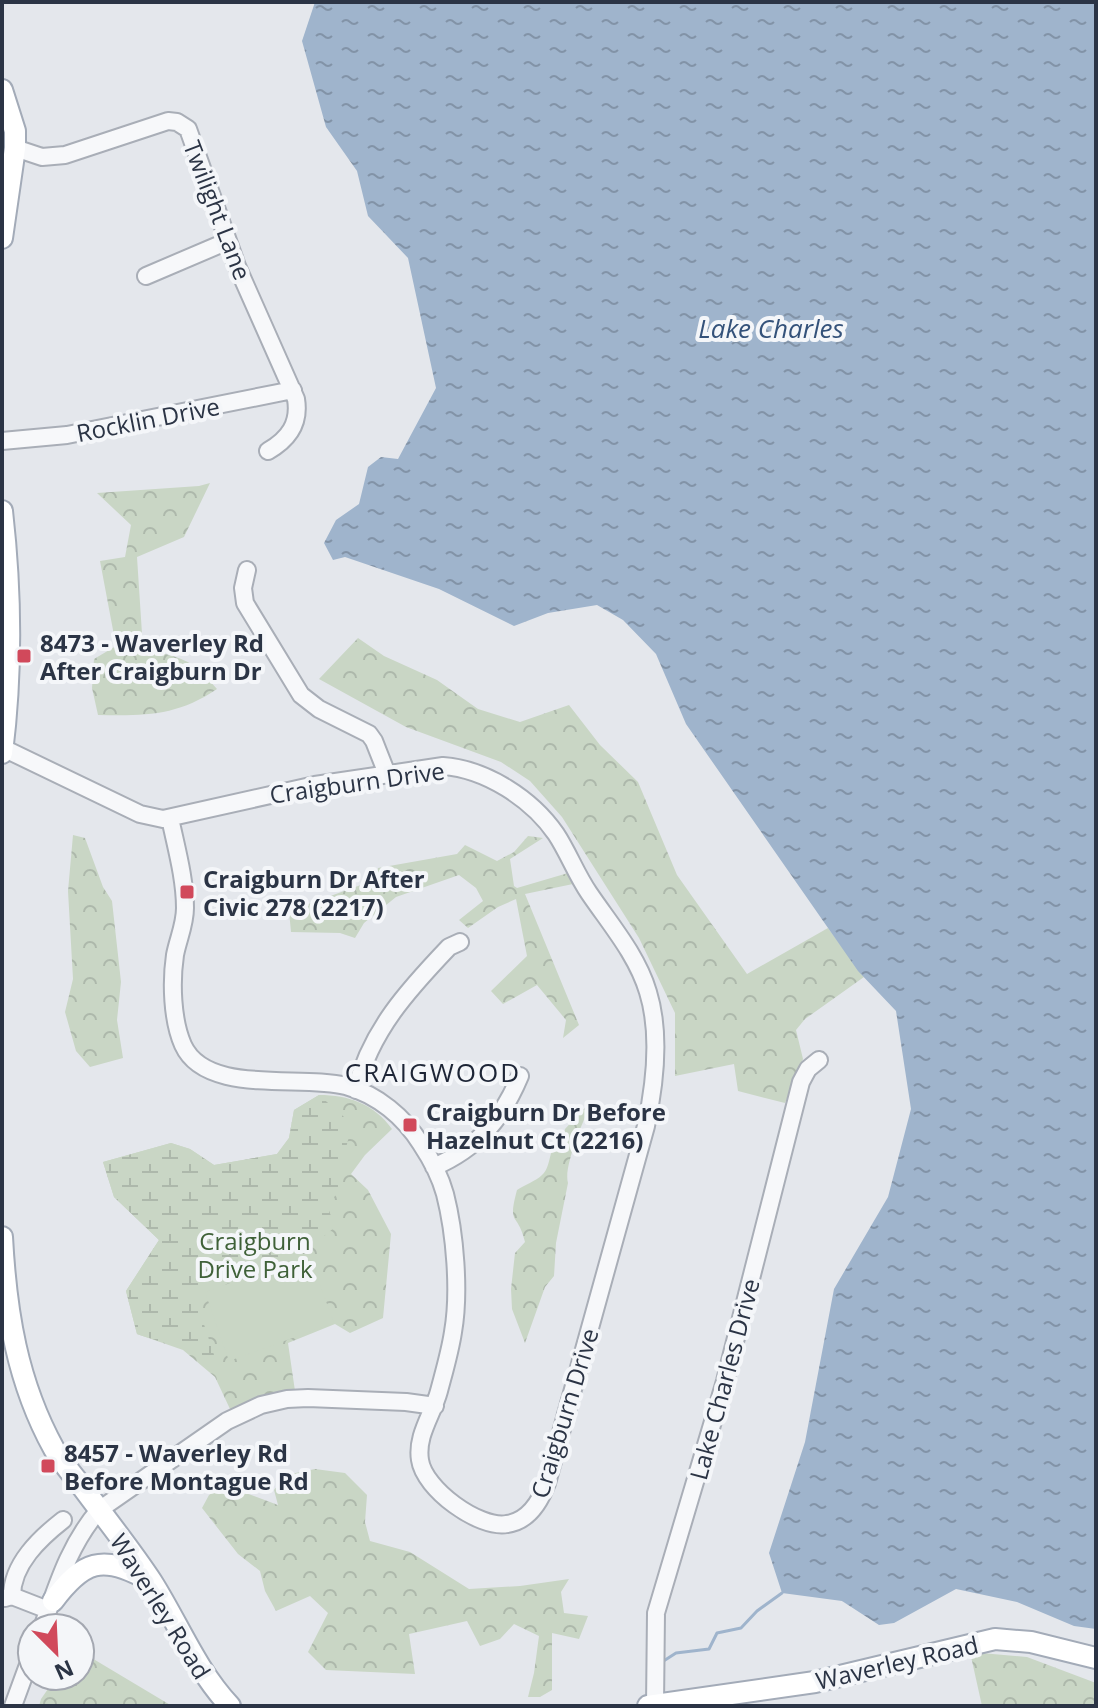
<svg xmlns="http://www.w3.org/2000/svg" width="1098" height="1708" viewBox="0 0 1098 1708" font-family="'Open Sans',sans-serif">
<defs>
<pattern id="forest-crowns" width="20" height="18" patternUnits="userSpaceOnUse" patternTransform="scale(2)"><rect width="20" height="18" fill="#c9d6c5"/><path d="M2 6a3 3 0 1 1 6 0M12 15a3 3 0 1 1 6 0" fill="none" stroke="#adb8ab"/></pattern>
<pattern id="wetland-marsh" width="20" height="14" patternUnits="userSpaceOnUse" patternTransform="scale(2)"><rect width="20" height="14" fill="#c9d6c5"/><path d="M1 5h8M5 5V1M11 12h8M15 12V8" fill="none" stroke="#adb8ab"/></pattern>
<pattern id="water-ripples" width="26" height="14" patternUnits="userSpaceOnUse" patternTransform="scale(2)"><rect width="26" height="14" fill="#9fb4cc"/><path d="M2 4q2-2 4 0t4 0M15 11q2-2 4 0t4 0" fill="none" stroke="#8293a7"/></pattern>
</defs>
<rect width="100%" height="100%" fill="#e4e7ec"/>
<path fill="url(#forest-crowns)" d="M 210,483 L 184,537 L 137,557 L 143,649 C 182,658 190,657 217,689 C 177,716 145,716 98,715 L 92,688 L 94,659 L 116,646 L 100,561 L 125,557 L 131,525 L 97,493 L 199,486 Z
M 358,638 L 384,656 L 437,680 L 478,709 L 520,722 L 569,705 L 600,745 L 638,782 L 677,875 L 747,974 L 828,928 L 864,977 L 805,1019 L 796,1030 L 803,1059 L 785,1103 L 738,1091 L 734,1064 L 675,1076 L 675,1013 L 639,938 L 562,817 L 530,781 L 501,762 L 406,727 L 319,679 Z
M 73,835 L 85,838 L 103,887 L 112,901 L 121,982 L 117,1020 L 123,1058 L 90,1067 L 76,1051 L 65,1012 L 73,979 L 68,891 Z
M 528,836 L 543,838 L 510,859 L 514,886 L 517,888 L 568,873 L 573,884 L 525,894 L 579,1025 L 563,1038 L 566,1020 L 537,985 L 503,1004 L 491,991 L 527,956 L 516,899 L 498,907 L 468,928 L 459,920 L 483,901 L 476,888 L 459,875 L 396,897 L 364,923 L 355,938 L 340,933 L 291,932 L 289,911 L 369,882 L 377,878 L 378,868 L 457,854 L 465,845 L 497,861 L 514,852 Z
M 319,1095 C 349,1095 374,1104 392,1129 L 365,1155 L 351,1174 L 368,1190 L 391,1234 L 383,1318 L 350,1333 L 335,1324 L 288,1343 L 295,1391 L 230,1409 L 215,1377 L 183,1350 L 137,1334 L 126,1291 L 159,1240 L 114,1197 L 103,1162 L 171,1143 L 190,1149 L 214,1165 L 277,1154 L 289,1138 L 294,1110 Z
M 592,1100 C 585,1118 563,1166 568,1183 L 556,1243 L 554,1276 L 545,1287 L 525,1343 L 512,1309 L 511,1289 L 515,1253 L 525,1242 C 518,1211 507,1227 517,1190 C 524,1185 536,1181 542,1175 C 551,1167 548,1153 556,1144 L 559,1151 L 565,1129 Z
M 315,1469 L 345,1473 L 367,1495 L 365,1522 L 370,1541 L 410,1552 L 469,1589 L 520,1586 L 569,1579 L 561,1592 L 564,1613 L 588,1616 L 579,1639 L 552,1633 L 552,1690 L 540,1697 L 528,1697 L 534,1673 L 539,1636 L 514,1624 L 500,1639 L 480,1646 L 467,1621 L 409,1634 L 415,1674 L 326,1670 L 308,1652 L 328,1613 L 310,1596 L 276,1611 L 265,1591 L 260,1571 L 238,1554 L 202,1508 L 209,1495 L 224,1485 L 278,1505 L 274,1490 L 286,1475 Z
M 80,1651 L 172,1706 L 39,1706 L 41,1699 L 57,1676 L 80,1676 Z
M 970,1652 L 1027,1657 L 1096,1683 L 1096,1706 L 982,1706 Z"/>
<path fill="url(#wetland-marsh)" d="M 319,1095 L 352,1124 L 344,1156 L 335,1175 L 343,1187 L 327,1205 L 335,1227 L 311,1247 L 201,1286 L 195,1297 L 215,1358 L 205,1360 C 197,1351 153,1340 137,1334 L 126,1291 L 159,1240 L 114,1197 L 103,1162 L 171,1143 L 190,1149 L 214,1165 L 277,1154 L 289,1138 L 294,1110 Z"/>
<path fill="#c9d6c5" d="M 309,1255 L 334,1323 L 229,1361 L 205,1292 Z"/>
<path fill="url(#water-ripples)" d="M 315,2 L 1096,2 L 1096,1629 L 1074,1626 L 1017,1602 L 956,1589 L 894,1623 L 879,1625 L 842,1601 L 782,1593 L 769,1553 L 805,1442 L 834,1289 L 888,1197 L 911,1109 L 896,1011 L 858,971 L 686,724 L 656,654 L 623,620 L 597,605 L 548,613 L 514,626 L 439,589 L 345,557 L 333,560 L 324,543 L 336,520 L 359,504 L 368,467 L 381,457 L 398,459 L 436,388 L 408,258 L 368,216 L 357,171 L 326,127 L 302,41 Z"/>
<g fill="none" stroke-linecap="round" stroke-linejoin="round">
<path stroke="#9fb4cc" stroke-width="3" d="M 662,1662 L 676,1653 L 709,1649 L 717,1633 L 741,1628 L 757,1611 L 782,1593"/>
<defs>
<path id="minor" d="M 15,148 L 42,157 L 65,155 L 168,121 L 177,122 L 188,129 L 237,266 L 296,399 C 300,423 289,439 268,451
M 146,276 L 228,241
M 2,441 L 67,435 L 293,390
M 247,570 L 243,588 L 245,603 L 301,695 L 319,709 L 369,734 L 374,741 L 387,774
M 3,748 L 140,814 L 163,819 L 315,785 L 443,766 C 486,769 532,799 556,834 C 568,852 576,874 589,893 C 610,924 637,955 648,992 C 661,1034 655,1084 646,1126 L 547,1483 C 540,1502 529,1521 507,1524 C 479,1529 424,1489 420,1460 C 416,1435 433,1414 439,1391 C 444,1372 450,1352 453,1332 C 460,1292 455,1233 445,1194 C 440,1176 431,1159 421,1144 C 404,1117 378,1095 346,1086 C 301,1074 206,1096 183,1045 C 172,1020 171,982 175,955 C 178,939 185,925 185,908 C 185,878 176,847 170,818
M 356,1090 C 370,1031 409,989 449,947 L 460,942
M 434,1167 C 478,1148 502,1119 520,1076
M 12,1596 C 12,1564 40,1538 63,1520
M 5,1598 L 12,1596 L 48,1610
M 42,1628 C 57,1586 69,1545 99,1510 L 227,1421 L 261,1405 L 287,1399 L 308,1398 L 406,1402 L 435,1406
M 655,1705 L 656,1613 L 725,1381 L 801,1082 L 808,1069 L 819,1060
M 13,1706 L 32,1654"/>
<path id="major" d="M 2,90 L 15,131 L 15,148 L 2,238
M 2,511 C 11,590 12,673 2,753
M 2,1237 C 6,1312 17,1382 54,1449 C 62,1463 73,1475 83,1488 C 106,1519 131,1550 152,1582 C 178,1623 196,1670 230,1706
M 53,1601 C 83,1561 102,1554 147,1579
M 648,1706 L 815,1682 L 995,1639 L 1031,1642 L 1096,1658"/>
</defs>
<use href="#minor" stroke="#a9aeb7" stroke-width="20"/>
<use href="#major" stroke="#a3abb8" stroke-width="24"/>
<use href="#minor" stroke="#f7f8fa" stroke-width="16"/>
<use href="#major" stroke="#fff" stroke-width="20"/>
</g>
<g fill="#d1495b" stroke="#f4f6f9" stroke-width="3">
<rect x="16" y="648" width="16" height="16" rx="4"/>
<rect x="179" y="884" width="16" height="16" rx="4"/>
<rect x="402" y="1117" width="16" height="16" rx="4"/>
<rect x="40" y="1458" width="16" height="16" rx="4"/>
</g>
<g text-anchor="middle" dominant-baseline="central" stroke-width="8" stroke-linejoin="round" paint-order="stroke">
<g font-size="24" fill="#2b3445" stroke="#f4f6f9">
<text transform="translate(218 210) rotate(69)">Twilight Lane</text>
<text transform="translate(148 419) rotate(-11)">Rocklin Drive</text>
<text transform="translate(357 782) rotate(-8)">Craigburn Drive</text>
<text transform="translate(724 1379) rotate(-75)">Lake Charles Drive</text>
<text transform="translate(564 1413) rotate(-73)">Craigburn Drive</text>
<text transform="translate(161 1606) rotate(58)">Waverley Road</text>
<text transform="translate(897 1662) rotate(-13)">Waverley Road</text>
</g>
<g font-size="24" font-weight="bold" fill="#2b3445" stroke="#f4f6f9" text-anchor="start">
<text x="40" y="642">8473 - Waverley Rd<tspan x="40" dy="28">After Craigburn Dr</tspan></text>
<text x="203" y="878">Craigburn Dr After<tspan x="203" dy="28">Civic 278 (2217)</tspan></text>
<text x="426" y="1111">Craigburn Dr Before<tspan x="426" dy="28">Hazelnut Ct (2216)</tspan></text>
<text x="64" y="1452">8457 - Waverley Rd<tspan x="64" dy="28">Before Montague Rd</tspan></text>
</g>
<g font-size="24" fill="#3f6138" stroke="#f4f6f9">
<text x="255" y="1240">Craigburn<tspan x="255" dy="28">Drive Park</tspan></text>
</g>
<g font-size="26" font-style="italic" fill="#34527a" stroke="#f4f6f9">
<text x="771" y="328">Lake Charles</text>
</g>
<g font-size="26" letter-spacing="2" fill="#1d2536" stroke="#f4f6f9">
<text x="433" y="1072">CRAIGWOOD</text>
</g>
</g>
<rect width="1098" height="1708" fill="none" stroke="#2b3445" stroke-width="8"/>
<g transform="translate(56 1652) rotate(156)"><circle r="38" fill="#f4f6f9" stroke="#a4a8b1" stroke-width="2"/>
<path d="M0-6L14 30L0 20L-14 30Z" fill="#d1495b"/>
<text y="-12" font-size="22" font-weight="bold" text-anchor="middle" fill="#2b3445">N</text>
</g>
</svg>
